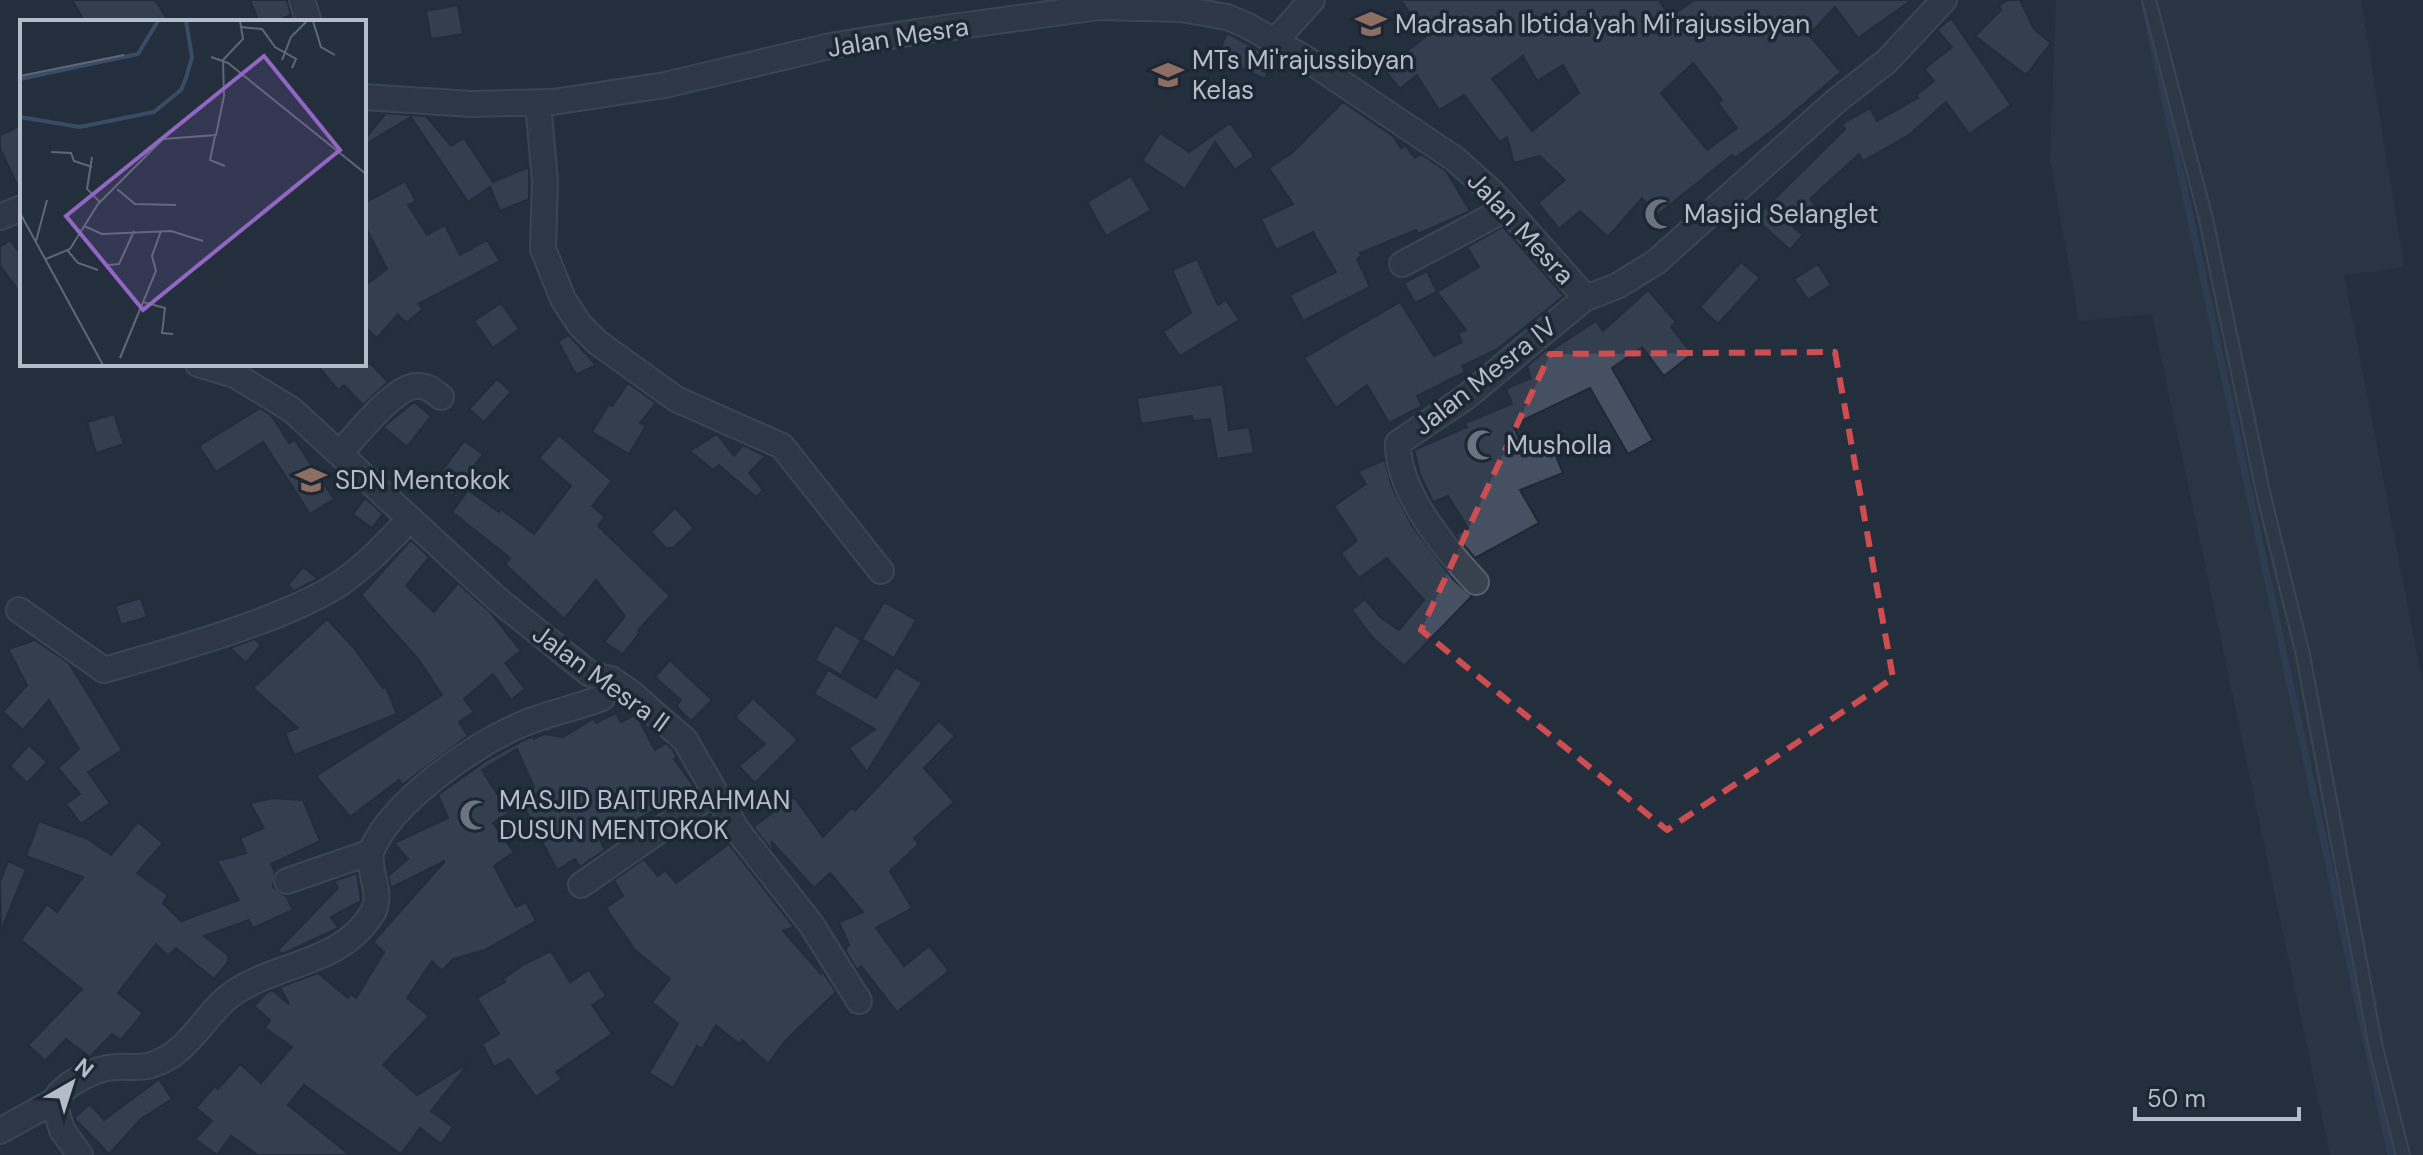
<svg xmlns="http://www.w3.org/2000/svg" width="2423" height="1155" viewBox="0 0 2423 1155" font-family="'DM Sans',sans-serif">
<rect width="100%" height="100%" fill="#242f3e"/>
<path fill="#323c4b" d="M 2056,0 L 2361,0 L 2404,267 L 2344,275 L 2423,685 L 2423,1155 L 2330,1155 L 2152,314 L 2079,321 L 2050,160 Z"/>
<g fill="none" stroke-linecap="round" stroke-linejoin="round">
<path stroke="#394c67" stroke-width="7" d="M 2146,11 L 2391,1155"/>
</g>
<path fill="#455162" stroke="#1f2835" stroke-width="2" fill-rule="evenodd" d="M 72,0 L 155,0 L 169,22 L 85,22 Z
M 250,0 L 287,0 L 291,15 L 274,22 L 259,22 Z
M 1401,0 L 1659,0 L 1670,17 L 1694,0 L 1912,0 L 1858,38 L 1835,7 L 1809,35 L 1841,72 L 1773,130 L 1735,158 L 1732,155 L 1656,216 L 1642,198 L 1608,237 L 1580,211 L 1559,229 L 1538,203 L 1565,180 L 1540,156 L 1514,163 L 1507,137 L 1500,142 L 1464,95 L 1439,110 L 1417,75 L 1400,89 L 1384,69 L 1425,37 ZM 1523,56 L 1537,81 L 1563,65 L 1579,93 L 1532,131 L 1492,79 ZM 1693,63 L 1722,100 L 1718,103 L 1737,128 L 1707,150 L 1661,93 Z
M 2008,0 L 2020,0 L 2034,29 L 2051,43 L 2026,75 L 1975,36 L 2001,10 L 1999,5 Z
M 458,5 L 463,34 L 431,39 L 426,11 Z
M 1951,18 L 2011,105 L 1969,134 L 1946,102 L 1909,135 L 1863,161 L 1859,154 L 1810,199 L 1816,206 L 1794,228 L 1803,235 L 1790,250 L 1755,218 L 1845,129 L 1842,124 L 1870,108 L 1877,121 L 1918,98 L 1916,95 L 1934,81 L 1924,69 L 1952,47 L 1937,30 Z
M 1227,33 L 1274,58 L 1265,79 L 1216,57 Z
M 1343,102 L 1393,136 L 1401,148 L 1405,145 L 1415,158 L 1421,154 L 1446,171 L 1470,211 L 1418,234 L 1416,230 L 1360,253 L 1361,256 L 1357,259 L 1370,287 L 1303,321 L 1290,295 L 1336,272 L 1313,232 L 1276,250 L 1261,219 L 1293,204 L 1269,168 L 1292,153 Z
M 386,113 L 426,116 L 451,146 L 464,138 L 493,182 L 529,167 L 529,199 L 500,211 L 490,187 L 468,202 L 411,117 L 364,145 L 364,140 Z
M 1230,123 L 1254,156 L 1235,170 L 1215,142 L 1185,189 L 1142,161 L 1160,133 L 1189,152 Z
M 22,125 L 22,193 L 21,193 L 0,148 L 0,135 Z
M 1131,176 L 1151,210 L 1106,236 L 1087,202 Z
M 405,181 L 416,201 L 408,205 L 427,235 L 445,225 L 460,255 L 487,240 L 500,261 L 418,304 L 423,309 L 406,323 L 398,314 L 377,338 L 364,326 L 364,286 L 387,269 L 364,224 L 364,203 Z
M 1503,227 L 1564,296 L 1496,350 L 1462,366 L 1465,372 L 1417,396 L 1422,406 L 1389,423 L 1367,385 L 1336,408 L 1304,358 L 1400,302 L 1434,356 L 1462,342 L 1458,333 L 1466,330 L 1437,292 L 1479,267 L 1467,247 Z
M 10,240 L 22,256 L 22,296 L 0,265 L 0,247 Z
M 1197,259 L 1218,305 L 1226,300 L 1239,320 L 1180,356 L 1163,332 L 1191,313 L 1172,270 Z
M 1741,262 L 1760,278 L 1718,324 L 1700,307 Z
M 1818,264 L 1831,285 L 1808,300 L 1794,279 Z
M 1427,271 L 1437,292 L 1415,303 L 1404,283 Z
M 1648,290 L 1676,322 L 1671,327 L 1692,354 L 1664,376 L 1642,347 L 1612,368 L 1653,440 L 1628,454 L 1590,388 L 1513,425 L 1526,456 L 1552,446 L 1563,473 L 1520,490 L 1539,523 L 1475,558 L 1455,535 L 1468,528 L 1448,496 L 1433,502 L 1420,475 L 1414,450 L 1467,427 L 1465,423 L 1512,404 L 1506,389 L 1531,378 L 1527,366 L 1548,348 L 1549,352 L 1596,321 L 1603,331 Z
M 501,303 L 519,329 L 493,348 L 474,321 Z
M 569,335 L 596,365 L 576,375 L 558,341 Z
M 316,364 L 371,364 L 388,382 L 363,405 L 344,385 L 338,390 Z
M 497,379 L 511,392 L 484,422 L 469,409 Z
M 628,383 L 656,403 L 640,423 L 646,426 L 629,454 L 592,432 L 609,404 L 612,406 Z
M 1223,384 L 1229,430 L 1249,427 L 1254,453 L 1217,459 L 1210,419 L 1193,421 L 1192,416 L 1141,424 L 1137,398 Z
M 414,402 L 431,416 L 407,447 L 383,427 Z
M 260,408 L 271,415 L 289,443 L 295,440 L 334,499 L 310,514 L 263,442 L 216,472 L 199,446 Z
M 114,414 L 124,444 L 96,453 L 87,422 Z
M 717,434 L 734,456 L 743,445 L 765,456 L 749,473 L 763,490 L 756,497 L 719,465 L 713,470 L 690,451 Z
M 559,435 L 612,481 L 592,506 L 605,517 L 598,526 L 670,596 L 638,630 L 640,632 L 623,654 L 604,642 L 625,616 L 596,580 L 564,619 L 505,564 L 510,558 L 452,512 L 468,490 L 499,512 L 501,509 L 534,534 L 571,486 L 539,458 Z
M 464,441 L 483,454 L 452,496 L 434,482 Z
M 1385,460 L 1392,487 L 1413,527 L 1453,579 L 1472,596 L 1404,666 L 1372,637 L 1352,610 L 1365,599 L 1380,617 L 1399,630 L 1424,600 L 1387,558 L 1359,578 L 1341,553 L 1357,541 L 1334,506 L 1366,484 L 1358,471 Z
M 365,498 L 383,514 L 372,528 L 353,514 Z
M 675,508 L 694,528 L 673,548 L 666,548 L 651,532 Z
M 411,540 L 429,557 L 406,586 L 434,612 L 458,583 L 490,612 L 521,651 L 505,663 L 525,689 L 511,700 L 493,674 L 464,699 L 474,712 L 459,722 L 468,736 L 402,785 L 399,780 L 350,817 L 316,776 L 442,695 L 419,660 L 361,595 Z
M 303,567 L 318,579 L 294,591 L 288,585 Z
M 141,598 L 147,617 L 121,625 L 115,606 Z
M 884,602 L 916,620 L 894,658 L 862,639 Z
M 327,619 L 354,648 L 383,688 L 386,687 L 397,714 L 294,755 L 285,733 L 298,728 L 253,688 Z
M 835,625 L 861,640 L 841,675 L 815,660 Z
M 255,639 L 261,645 L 246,663 L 230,648 Z
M 35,640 L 69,663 L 122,750 L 88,772 L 110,803 L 81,824 L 66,804 L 80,794 L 58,768 L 79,749 L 49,700 L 23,730 L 3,712 L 27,685 L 8,649 Z
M 670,660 L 712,700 L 691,721 L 676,706 L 681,700 L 655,677 Z
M 896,667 L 922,683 L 867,772 L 849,748 L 875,729 L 814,694 L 828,670 L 876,698 Z
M 753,698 L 798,740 L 755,783 L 739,766 L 765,744 L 735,717 Z
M 616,713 L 621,722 L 634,715 L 639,720 L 655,750 L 666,743 L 673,750 L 677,757 L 674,759 L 695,788 L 600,840 L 605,850 L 580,867 L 575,859 L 557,870 L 518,796 L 534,787 L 517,749 L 482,770 L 509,813 L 493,823 L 514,852 L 494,866 L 516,907 L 526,902 L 536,921 L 485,950 L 453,959 L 442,971 L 432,961 L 407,998 L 429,1016 L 383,1065 L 417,1095 L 469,1063 L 431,1111 L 453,1127 L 441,1144 L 420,1128 L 401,1154 L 304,1085 L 288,1105 L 350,1155 L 258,1155 L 231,1136 L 217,1155 L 195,1139 L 212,1121 L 196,1108 L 215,1086 L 218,1089 L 240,1064 L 261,1083 L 292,1047 L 265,1028 L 270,1020 L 254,1006 L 266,993 L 272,990 L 289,1004 L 280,987 L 318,973 L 348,998 L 351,994 L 356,998 L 384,952 L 373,942 L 445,861 L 391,888 L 388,876 L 408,859 L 394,843 L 448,818 L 438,795 L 487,760 L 526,739 L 546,732 L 533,739 L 544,734 L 563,737 L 593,719 L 596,723 Z
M 939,721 L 955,736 L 924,768 L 954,802 L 914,838 L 919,844 L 890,871 L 912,908 L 876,928 L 904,966 L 929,946 L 949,971 L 897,1012 L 861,966 L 857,970 L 845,950 L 849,945 L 839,922 L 863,912 L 830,873 L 814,888 L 771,841 L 775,854 L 753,827 L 794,797 L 823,837 L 851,808 L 855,811 Z
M 29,745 L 47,762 L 27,783 L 10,766 Z
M 273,798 L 303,800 L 320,841 L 271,864 L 275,872 L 273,887 L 286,896 L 293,910 L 253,928 L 249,920 L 204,936 L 228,955 L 228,962 L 214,979 L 176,948 L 168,956 L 156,944 L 118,993 L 143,1013 L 121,1040 L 112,1034 L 90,1057 L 66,1039 L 45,1061 L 28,1045 L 82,989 L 21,940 L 47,904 L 57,912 L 83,877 L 26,856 L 39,821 L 86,838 L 111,855 L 138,822 L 163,843 L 137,873 L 168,895 L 163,903 L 181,921 L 239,900 L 217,861 L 246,853 L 240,838 L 264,828 L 250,803 Z
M 729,844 L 794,927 L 783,931 L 821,974 L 823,972 L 836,992 L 785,1041 L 768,1064 L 742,1040 L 739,1044 L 716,1025 L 702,1049 L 697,1046 L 673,1088 L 649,1073 L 678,1024 L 652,1002 L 670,979 L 635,950 L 606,908 L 623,896 L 614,880 L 644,859 L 658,876 L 665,870 L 676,883 Z
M 8,861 L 26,869 L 1,931 L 0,882 Z
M 357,873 L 361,901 L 331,917 L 338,928 L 287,952 L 282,954 L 278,950 L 338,888 L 334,881 Z
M 551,951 L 570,982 L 589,970 L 606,996 L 592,1005 L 612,1034 L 556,1072 L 562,1079 L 536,1097 L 509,1059 L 494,1067 L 482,1044 L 499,1034 L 477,998 L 505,982 L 503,979 L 524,964 Z
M 159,1079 L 172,1099 L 141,1119 L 109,1154 L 74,1118 L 90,1104 L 104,1120 Z"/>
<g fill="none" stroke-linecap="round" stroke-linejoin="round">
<defs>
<path id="lane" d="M 2149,0 L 2206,219 L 2263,492 L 2303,655 L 2376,1048 L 2403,1155"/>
<path id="street" d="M 302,0 L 309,22
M 1275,41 L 1312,0
M 364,97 L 471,104 L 553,102 L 665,85 L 830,46 L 916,32 L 1099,7 L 1181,9 L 1227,17 L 1248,26 L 1308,60 L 1455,159 L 1493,193 L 1586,298 L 1617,286 L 1656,262 L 1836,101 L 1887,61 L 1944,0
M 538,103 L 545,181 L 543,249 L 563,299 L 580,325 L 597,342 L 676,399 L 782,446 L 881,571
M 0,217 L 22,208
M 1402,264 L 1506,209
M 198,364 L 235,375 L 292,410 L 497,599 L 590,674 L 611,679 L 630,692 L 685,740 L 737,830 L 811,924 L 859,1001
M 340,453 C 356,436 394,386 417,386 C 427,385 433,391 441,397
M 1476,582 C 1445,549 1397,491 1398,443 L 1466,397 L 1585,298
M 19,610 L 104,670 C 171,651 278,622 336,586 C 363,569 387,543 409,520
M 287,881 L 371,852
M 581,885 L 715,792
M 0,1131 L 54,1101
M 80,1155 L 62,1130 L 54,1103 C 60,1085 96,1068 115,1067 C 127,1066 139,1069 151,1065 C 191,1054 205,1010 238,990 C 283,962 343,963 373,912 C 383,894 368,872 371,852 C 390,803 472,746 520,725 C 546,714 575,708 602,698 L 611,679"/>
</defs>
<use href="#lane" stroke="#565f6c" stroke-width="16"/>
<use href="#street" stroke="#565f6c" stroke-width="28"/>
<use href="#lane" stroke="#38414e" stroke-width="12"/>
<use href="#street" stroke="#38414e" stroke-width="24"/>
</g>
<path d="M0 0H2423V1155H0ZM 1835,352 L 1893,678 L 1667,830 L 1421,630 L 1550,354 Z" fill="#242f3e" fill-opacity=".55" fill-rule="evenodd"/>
<path fill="none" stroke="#ce4d50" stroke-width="6" stroke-dasharray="16 10" stroke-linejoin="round" d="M 1835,352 L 1893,678 L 1667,830 L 1421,630 L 1550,354 Z"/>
<defs>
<symbol id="school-bare" viewBox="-9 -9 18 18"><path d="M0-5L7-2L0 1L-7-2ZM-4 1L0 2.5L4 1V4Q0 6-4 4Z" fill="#8d6e63" stroke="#1d2633" stroke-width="2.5" paint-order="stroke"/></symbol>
<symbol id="mosque-bare" viewBox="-9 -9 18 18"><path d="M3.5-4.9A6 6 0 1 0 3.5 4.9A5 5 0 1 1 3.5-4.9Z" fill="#6b7280" stroke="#1d2633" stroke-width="2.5" paint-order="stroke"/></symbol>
</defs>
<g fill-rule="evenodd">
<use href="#school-bare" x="1349" y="2" width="44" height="44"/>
<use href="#school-bare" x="1146" y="53" width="44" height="44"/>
<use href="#mosque-bare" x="1638" y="192" width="44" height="44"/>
<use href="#mosque-bare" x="1460" y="423" width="44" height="44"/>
<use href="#school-bare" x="289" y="458" width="44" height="44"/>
<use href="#mosque-bare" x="453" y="793" width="44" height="44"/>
</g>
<g text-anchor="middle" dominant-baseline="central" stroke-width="7" stroke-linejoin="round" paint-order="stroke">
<g font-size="26" fill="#b4bcc9" stroke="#1d2633" text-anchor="start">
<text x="1395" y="24">Madrasah Ibtida'yah Mi'rajussibyan</text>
<text x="1192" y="60">MTs Mi'rajussibyan<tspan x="1192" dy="30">Kelas</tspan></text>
<text x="1684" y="214">Masjid Selanglet</text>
<text x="1506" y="445">Musholla</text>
<text x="335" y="480">SDN Mentokok</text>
<text x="499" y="800">MASJID BAITURRAHMAN<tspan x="499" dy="30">DUSUN MENTOKOK</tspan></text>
</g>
<g font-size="26" fill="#b4bcc9" stroke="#1d2633">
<text transform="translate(898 37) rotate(-9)">Jalan Mesra</text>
<text transform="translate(1521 228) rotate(47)">Jalan Mesra</text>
<text transform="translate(1485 376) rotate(-38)">Jalan Mesra IV</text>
<text transform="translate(601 678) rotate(36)">Jalan Mesra II</text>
</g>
</g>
<g transform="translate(20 20)">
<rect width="346" height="346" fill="#242f3e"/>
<path fill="none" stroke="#394c67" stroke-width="4" d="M 0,59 L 118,34 L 138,1M 0,97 L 60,107 L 134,92 L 161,70 L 166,58 L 172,37 L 166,1"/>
<path fill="none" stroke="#5e6776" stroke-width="2" d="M 293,1 L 301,27 L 315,35M 220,7 L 242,9 L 255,27 L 276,39 L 272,48M 191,37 L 208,43 L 346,154M 262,40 L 271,17 L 287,1M 0,56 L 104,35M 195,116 L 190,140 L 205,146M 31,132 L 51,133 L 54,141 L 72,147M 72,137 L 67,169 L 80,182M 97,169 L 115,184 L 156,185M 0,193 L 83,345M 64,206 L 82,214 L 151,211 L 183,221M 141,211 L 132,236 L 136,251 L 123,282 L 145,288 L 142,313 L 153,314M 16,221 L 27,180M 47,230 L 58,243 L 78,250M 26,239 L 50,229 L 78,184 L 143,119 L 196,115 L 204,76 L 203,40 L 223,19 L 220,1M 88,245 L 99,244 L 114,211M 100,338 L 123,282"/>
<path fill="#9266c3" fill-opacity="0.15" stroke="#9266c3" stroke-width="4" d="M 244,36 L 320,130 L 123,290 L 46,196 Z"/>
<rect width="346" height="346" fill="none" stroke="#b4bcc9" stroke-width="4"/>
</g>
<g transform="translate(72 1083) rotate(39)" stroke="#1d2633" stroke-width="6" paint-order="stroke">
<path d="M0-6L14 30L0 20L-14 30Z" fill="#b4bcc9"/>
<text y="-12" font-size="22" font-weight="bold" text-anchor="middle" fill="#b4bcc9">N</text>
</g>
<path d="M2135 1107v12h164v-12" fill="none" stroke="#b4bcc9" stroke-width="4"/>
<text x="2147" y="1107" font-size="24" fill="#b4bcc9" stroke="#1d2633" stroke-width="6" paint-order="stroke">50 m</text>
</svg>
